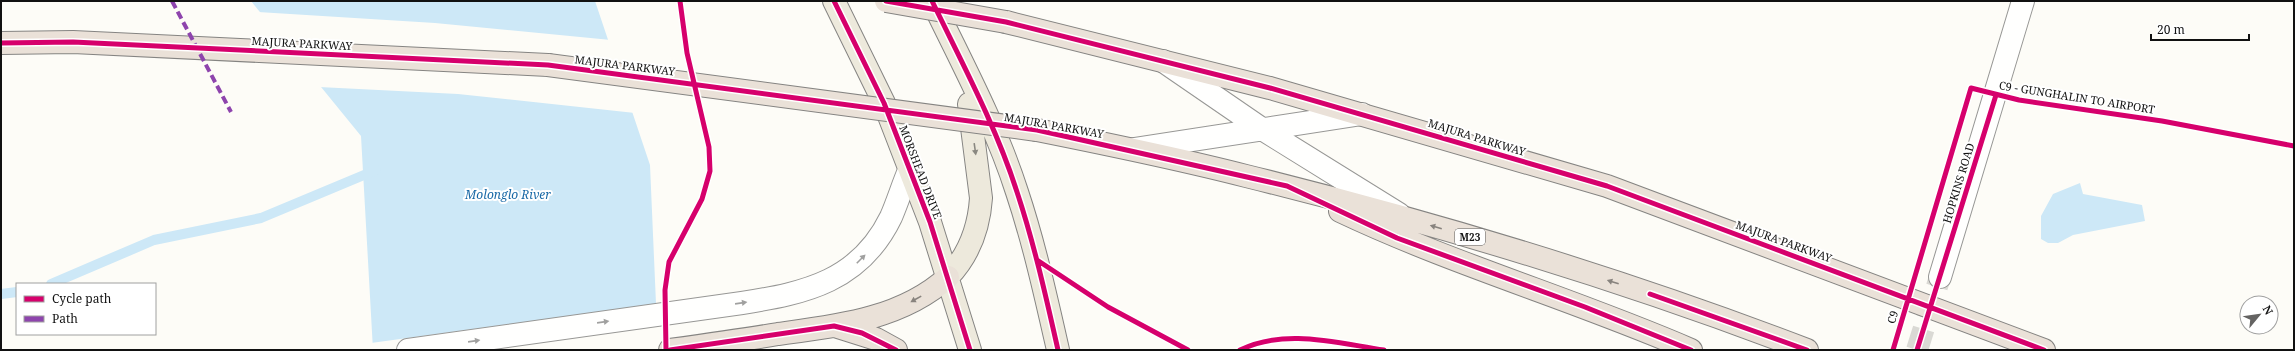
<svg xmlns="http://www.w3.org/2000/svg" width="2295" height="351" viewBox="0 0 2295 351" font-family="'Noto Serif',serif">
<rect width="100%" height="100%" fill="#fdfcf7"/>
<path fill="#cde8f7" d="M 251,1 L 595,1 L 650,165 L 658,350 L 373,350 L 361,136 Z
M 2080,183 L 2083,194 L 2142,205 L 2145,221 L 2073,235 L 2058,243 L 2048,243 L 2041,239 L 2041,216 L 2053,194 Z"/>
<path fill="#fdfcf7" d="M 258,12 L 435,23 L 611,40 L 635,113 L 458,94 L 319,87 Z
M 658,304 L 660,350 L 371,350 L 371,343 Z"/>
<g fill="none" stroke-linecap="round" stroke-linejoin="round">
<path stroke="#cde8f7" stroke-width="10" d="M 51,284 L 154,240 L 261,218 L 376,170
M 1,294 L 17,292"/>
<path stroke="#dad9d4" stroke-width="22" stroke-dasharray="22 11" stroke-linecap="butt" d="M 1917,350 L 1940,277"/>
<defs>
<path id="minor" d="M 1163,61 L 1262,129 L 1399,214
M 1134,149 L 1362,114
M 1940,277 L 2023,1
M 408,350 L 742,303 C 806,293 860,281 891,217 C 898,201 903,184 910,168"/>
<path id="major" d="M 834,1 L 884,103 L 930,222 L 970,350
M 932,1 C 962,63 996,126 1017,192 C 1034,243 1046,297 1058,350
M 948,277 C 969,255 979,228 981,198 L 969,104"/>
<path id="highway" d="M 1006,22 L 1270,88 L 1607,186 L 2044,350
M 1,43 L 73,42 L 548,65
M 1037,130 C 1107,144 1176,158 1246,176 C 1436,223 1624,280 1807,350
M 1340,211 C 1454,265 1576,300 1691,350
M 838,327 L 876,339 L 896,350
M 670,350 C 706,345 742,340 778,334 C 837,326 902,319 948,277"/>
</defs>
<use href="#minor" stroke="#979795" stroke-width="24"/>
<use href="#major" stroke="#858482" stroke-width="24"/>
<use href="#highway" stroke="#858482" stroke-width="24"/>
<use href="#minor" stroke="#fffffe" stroke-width="22"/>
<use href="#major" stroke="#ede9dc" stroke-width="22"/>
<use href="#highway" stroke="#eae1d8" stroke-width="22"/>
<defs>
<path id="highway-bridge" d="M 886,1 L 1006,22
M 548,65 L 1037,130"/>
</defs>
<use href="#highway-bridge" stroke="#858482" stroke-width="24" stroke-linecap="butt"/>
<use href="#highway-bridge" stroke="#eae1d8" stroke-width="22"/>
<path stroke="#8e44ad" stroke-width="4" stroke-dasharray="8 4" stroke-linecap="butt" d="M 172,1 L 231,112"/>
<defs>
<path id="cycleway" d="M 834,1 L 884,103 L 930,222 L 970,350
M 886,1 L 1006,22 L 1270,88 L 1607,186 L 2044,350
M 932,1 C 962,63 996,126 1017,192 C 1034,243 1046,297 1058,350
M 1,43 L 73,42 L 548,65 L 1037,130 L 1287,186 L 1397,238 L 1585,307 L 1691,350
M 1037,260 L 1108,307 L 1188,350
M 1650,294 L 1807,350
M 666,350 L 665,290 L 669,262 L 702,199 L 710,171 L 709,147 L 687,53 L 680,1
M 670,350 L 834,326 L 862,333 L 896,350
M 1240,350 C 1285,328 1336,343 1384,350
M 1893,350 L 1971,88 L 2019,100 L 2162,121 L 2294,146
M 1917,350 L 1996,95"/>
</defs>
<use href="#cycleway" stroke="#fff" stroke-width="8"/>
<use href="#cycleway" stroke="#d6006c" stroke-width="5"/>
</g>
<defs><path id="oneway-solid" d="M-6-.8H1V-3.2L6.5 0L1 3.2V.8H-6Z"/></defs>
<use fill="#8a8881" href="#oneway-solid" transform="translate(975 149) rotate(82)"/>
<g fill="#88837e">
<use href="#oneway-solid" transform="translate(1436 227) rotate(-164)"/>
<use href="#oneway-solid" transform="translate(1613 282) rotate(-162)"/>
<use href="#oneway-solid" transform="translate(916 299) rotate(151)"/>
</g>
<g fill="#a0a09f">
<use href="#oneway-solid" transform="translate(861 259) rotate(-45)"/>
<use href="#oneway-solid" transform="translate(741 303) rotate(-8)"/>
<use href="#oneway-solid" transform="translate(603 322) rotate(-8)"/>
<use href="#oneway-solid" transform="translate(474 341) rotate(-8)"/>
</g>
<g text-anchor="middle" dominant-baseline="central" stroke-width="4" stroke-linejoin="round" paint-order="stroke">
<rect fill="#fff" stroke="#585858" stroke-width="1" x="1455" y="229" width="30" height="16" rx="3"/>
<g font-size="10" font-weight="bold" fill="#111">
<text x="1470" y="237">M23</text>
</g>
<g font-size="11" fill="#111" stroke="#fff">
<text transform="translate(302 43) rotate(3)">MAJURA PARKWAY</text>
<text transform="translate(625 65) rotate(7)">MAJURA PARKWAY</text>
<text transform="translate(2077 97) rotate(9)">C9 - GUNGHALIN TO AIRPORT</text>
<text transform="translate(1054 125) rotate(10)">MAJURA PARKWAY</text>
<text transform="translate(1477 137) rotate(17)">MAJURA PARKWAY</text>
<text transform="translate(921 172) rotate(69)">MORSHEAD DRIVE</text>
<text transform="translate(1958 183) rotate(-73)">HOPKINS ROAD</text>
<text transform="translate(1784 241) rotate(20)">MAJURA PARKWAY</text>
<text transform="translate(1892 317) rotate(-73)">C9</text>
</g>
<g font-size="12" font-style="italic" fill="#1768a6" stroke="#fff">
<text x="508" y="194">Molonglo River</text>
</g>
</g>
<rect width="2295" height="351" fill="none" stroke="#111111" stroke-width="4"/>
<rect x="16" y="283" width="140" height="52" fill="#ffffff" stroke="#a0a0a0"/>
<rect x="24" y="296" width="20" height="6" fill="#d6006c" stroke="#a0a0a0"/>
<text x="52" y="303" font-size="12" fill="#111111">Cycle path</text>
<rect x="24" y="316" width="20" height="6" fill="#8e44ad" stroke="#a0a0a0"/>
<text x="52" y="323" font-size="12" fill="#111111">Path</text>
<g transform="translate(2259 315) rotate(61)"><circle r="19" fill="#ffffff" stroke="#a0a0a0"/>
<path d="M0-3L7 15L0 10L-7 15Z" fill="#646362"/>
<text y="-6" font-size="11" font-weight="bold" text-anchor="middle" fill="#111111">N</text>
</g>
<path d="M2151 34v6h98v-6" fill="none" stroke="#111111" stroke-width="2"/>
<text x="2157" y="34" font-size="12" fill="#111111" stroke="#ffffff" stroke-width="3" paint-order="stroke">20 m</text>
</svg>
